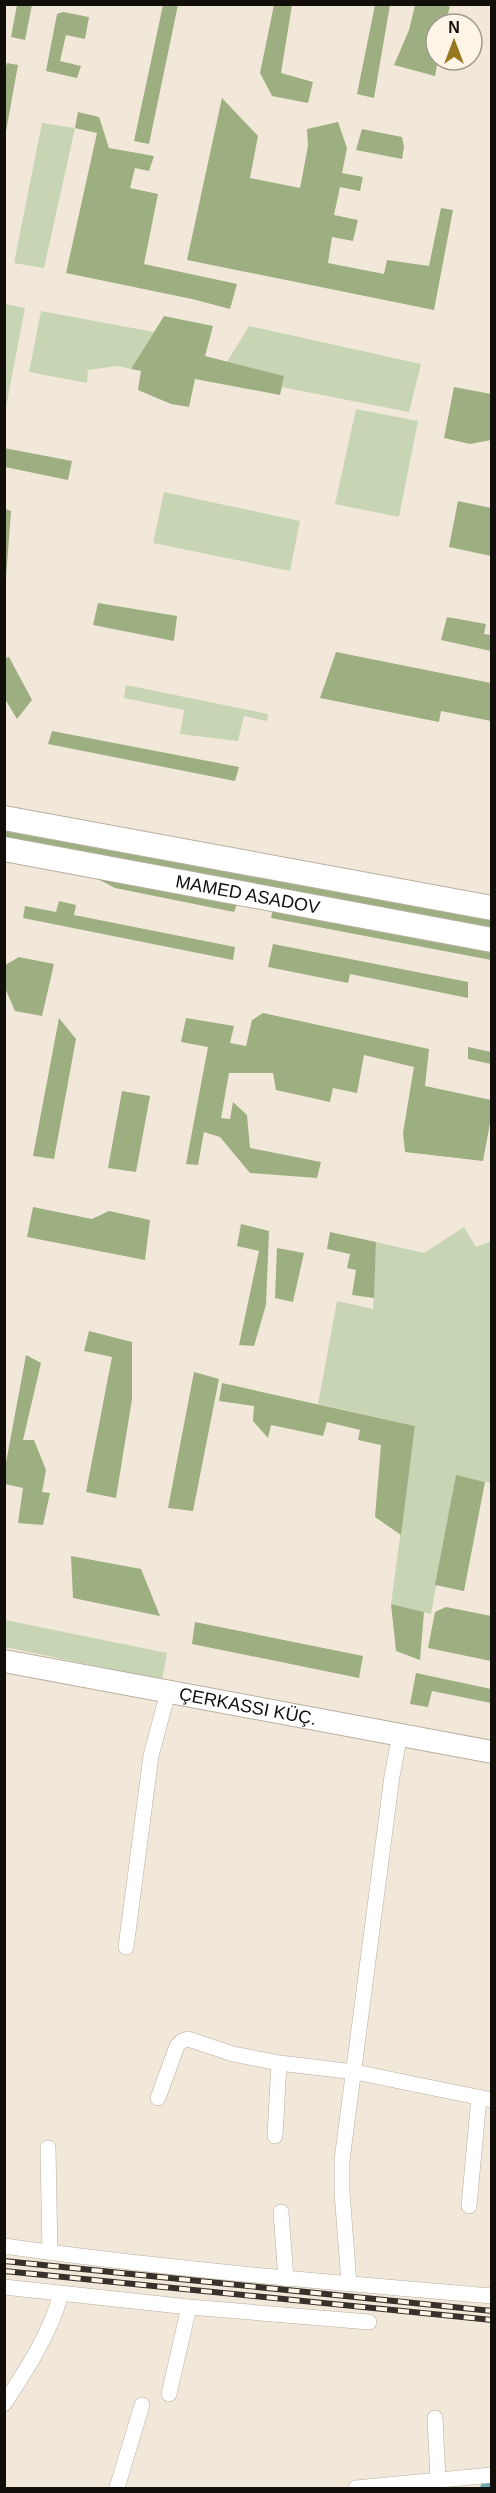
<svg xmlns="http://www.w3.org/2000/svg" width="496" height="2493" viewBox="0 0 496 2493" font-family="Helvetica,sans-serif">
<rect width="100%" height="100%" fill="#f1e8d9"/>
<path fill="#c8d5b5" d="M 42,123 L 75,128 L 44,268 L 14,263 Z
M 5,304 L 25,308 L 5,412 L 4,304 Z
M 41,311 L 154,332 L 131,369 L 118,366 L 88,370 L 87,383 L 29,372 Z
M 249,326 L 421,364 L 409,412 L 281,387 L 283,376 L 227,362 Z
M 356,409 L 418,421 L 399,517 L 335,504 Z
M 164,492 L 300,521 L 290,571 L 153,543 Z
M 126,685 L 268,714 L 267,721 L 244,716 L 238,741 L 180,734 L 184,710 L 124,698 Z
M 464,1227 L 476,1247 L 491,1241 L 491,1483 L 456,1476 L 431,1614 L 391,1604 L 415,1426 L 318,1404 L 337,1301 L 373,1309 L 376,1242 L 424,1253 Z
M 5,1620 L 167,1653 L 162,1680 L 5,1647 Z"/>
<path fill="#9daf81" d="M 17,5 L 32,5 L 25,40 L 11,37 Z
M 163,5 L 178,5 L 149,144 L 134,141 Z
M 274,5 L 292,5 L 281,73 L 313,82 L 308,103 L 272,96 L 260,73 Z
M 375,5 L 390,5 L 374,98 L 357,94 Z
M 415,5 L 450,5 L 446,24 L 436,24 L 436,60 L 438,60 L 435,76 L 394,65 L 409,30 Z
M 63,12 L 89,17 L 85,39 L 66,35 L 60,61 L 81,66 L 77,78 L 46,71 L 57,14 Z
M 7,63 L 18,65 L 5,137 L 4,76 Z
M 222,98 L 258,136 L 250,178 L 300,188 L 308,146 L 307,129 L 338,122 L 347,148 L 342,173 L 363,177 L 360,191 L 340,187 L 334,215 L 358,220 L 353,241 L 332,237 L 328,263 L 384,274 L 387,260 L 429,266 L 441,208 L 453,210 L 434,310 L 187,260 Z
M 78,112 L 99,117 L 109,148 L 154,156 L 149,171 L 135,168 L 130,188 L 158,194 L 144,264 L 237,284 L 230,309 L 192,299 L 66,273 L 97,133 L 75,128 Z
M 362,129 L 402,137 L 404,147 L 402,159 L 356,150 Z
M 164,316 L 213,326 L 205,356 L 284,376 L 280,395 L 195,379 L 189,407 L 171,404 L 138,390 L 141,371 L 131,369 Z
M 454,387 L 491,394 L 491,440 L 470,444 L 444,438 Z
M 4,448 L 72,461 L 68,480 L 5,467 Z
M 458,501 L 491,508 L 491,556 L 449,547 Z
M 5,509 L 11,511 L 5,591 L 4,509 Z
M 98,603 L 177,616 L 174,641 L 93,625 Z
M 447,617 L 486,624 L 484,634 L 491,635 L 491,651 L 441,640 Z
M 336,652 L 491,683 L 491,721 L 441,711 L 439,722 L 320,698 Z
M 9,657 L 32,700 L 17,719 L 5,699 L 5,658 Z
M 52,731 L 239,767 L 235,781 L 48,744 Z
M 4,831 L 491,920 L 491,930 L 5,840 Z
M 90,875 L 237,904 L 234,912 L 115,888 Z
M 59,901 L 76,905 L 74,915 L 235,947 L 233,960 L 23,918 L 25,906 L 56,912 Z
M 273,909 L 491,950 L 491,960 L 271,918 Z
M 273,944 L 468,982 L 468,998 L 350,974 L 348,983 L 268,967 Z
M 19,957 L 54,964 L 42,1016 L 15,1011 L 5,988 L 5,965 Z
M 263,1013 L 429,1049 L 425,1086 L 491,1100 L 491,1118 L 483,1161 L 405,1152 L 403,1133 L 414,1067 L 364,1055 L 357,1093 L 333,1088 L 330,1102 L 276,1090 L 273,1073 L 229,1073 L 221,1118 L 230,1119 L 233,1102 L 247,1115 L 250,1148 L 321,1162 L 317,1178 L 250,1173 L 220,1137 L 204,1132 L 198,1165 L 186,1164 L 208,1047 L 181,1042 L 186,1018 L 234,1026 L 230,1043 L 246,1046 L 252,1020 Z
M 59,1018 L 76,1039 L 54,1159 L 33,1156 Z
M 468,1047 L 491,1052 L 491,1064 L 468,1059 Z
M 122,1091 L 150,1096 L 136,1172 L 108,1168 Z
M 33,1207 L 92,1219 L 109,1211 L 150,1220 L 145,1260 L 27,1237 Z
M 241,1224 L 269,1231 L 266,1305 L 254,1346 L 239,1345 L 259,1251 L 237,1246 Z
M 330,1232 L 376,1242 L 374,1298 L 352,1295 L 356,1270 L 347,1268 L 350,1254 L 327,1249 Z
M 277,1248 L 304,1253 L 293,1302 L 275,1298 Z
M 89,1331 L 132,1342 L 132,1399 L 116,1498 L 86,1492 L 112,1357 L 84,1351 Z
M 26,1355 L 41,1363 L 23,1440 L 34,1440 L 46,1470 L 42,1492 L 50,1493 L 43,1525 L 18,1523 L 23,1488 L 5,1484 L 5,1468 Z
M 194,1372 L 219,1379 L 193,1511 L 168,1508 Z
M 222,1383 L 415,1426 L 401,1535 L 375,1517 L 381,1445 L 358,1440 L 360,1430 L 327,1422 L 323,1436 L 271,1425 L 268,1438 L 253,1421 L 254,1406 L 219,1401 Z
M 456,1475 L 485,1482 L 464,1591 L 435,1585 Z
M 71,1556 L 141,1569 L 160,1616 L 73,1598 Z
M 391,1604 L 424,1612 L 420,1660 L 396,1651 Z
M 446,1607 L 491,1616 L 491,1661 L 428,1648 L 435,1612 Z
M 195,1622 L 363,1656 L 359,1678 L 192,1644 Z
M 416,1673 L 491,1689 L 491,1703 L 432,1691 L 428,1707 L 410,1704 Z"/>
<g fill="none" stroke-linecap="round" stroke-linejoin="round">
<path stroke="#6daab7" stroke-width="14" d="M 487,2488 L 492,2488"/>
<defs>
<path id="street" d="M 126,1947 L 151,1756 L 168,1692
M 158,2098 L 177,2046 L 182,2041 L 188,2039 L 233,2054 L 279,2063 L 355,2072 L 492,2100
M 275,2136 L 279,2063
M 48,2148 L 50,2253
M 469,2206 L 479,2097
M 281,2212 L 286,2279
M 4,2246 C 166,2269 329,2282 492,2296
M 349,2283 L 342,2192 L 342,2160 L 392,1776 L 400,1734
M 4,2287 L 189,2307 L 369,2322
M 169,2394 L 189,2307
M 4,2404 C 27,2369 50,2334 61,2294
M 435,2418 L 438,2480
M 117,2488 L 142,2405
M 356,2488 L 492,2475"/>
<g id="secondary">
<path id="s1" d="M 4,1661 L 492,1752"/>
</g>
<g id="primary">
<path d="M 4,818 L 492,908"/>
<path id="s2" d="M 4,849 L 492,940"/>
</g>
</defs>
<use href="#street" stroke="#b7aea0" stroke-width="16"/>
<use href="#secondary" stroke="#b7aea0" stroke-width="24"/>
<use href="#primary" stroke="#b7aea0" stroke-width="26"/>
<use href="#street" stroke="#fff" stroke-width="15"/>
<use href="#secondary" stroke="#fff" stroke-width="22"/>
<use href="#primary" stroke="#fff" stroke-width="24"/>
<defs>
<path id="rail" d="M 4,2261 L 492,2311
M 4,2271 L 492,2320"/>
</defs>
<use href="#rail" stroke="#36322b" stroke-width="6"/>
<use href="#rail" stroke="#fff5e6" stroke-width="4" stroke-dasharray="11" stroke-linecap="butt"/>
</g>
<g text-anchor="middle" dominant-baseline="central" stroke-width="4.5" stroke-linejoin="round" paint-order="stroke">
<g font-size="18" fill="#120f0a" stroke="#fff5e6">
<text stroke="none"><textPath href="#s2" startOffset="248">MAMED ASADOV</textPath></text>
<text stroke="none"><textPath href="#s1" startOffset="248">ÇERKASSI KÜÇ.</textPath></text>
</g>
</g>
<rect width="496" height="2493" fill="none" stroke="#120f0a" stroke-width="12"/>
<g transform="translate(454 42)"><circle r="28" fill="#fff5e6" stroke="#a0998e" stroke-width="1.5"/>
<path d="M0-4.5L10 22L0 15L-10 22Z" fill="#97771f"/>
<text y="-9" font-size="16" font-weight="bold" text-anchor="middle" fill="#120f0a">N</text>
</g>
</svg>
